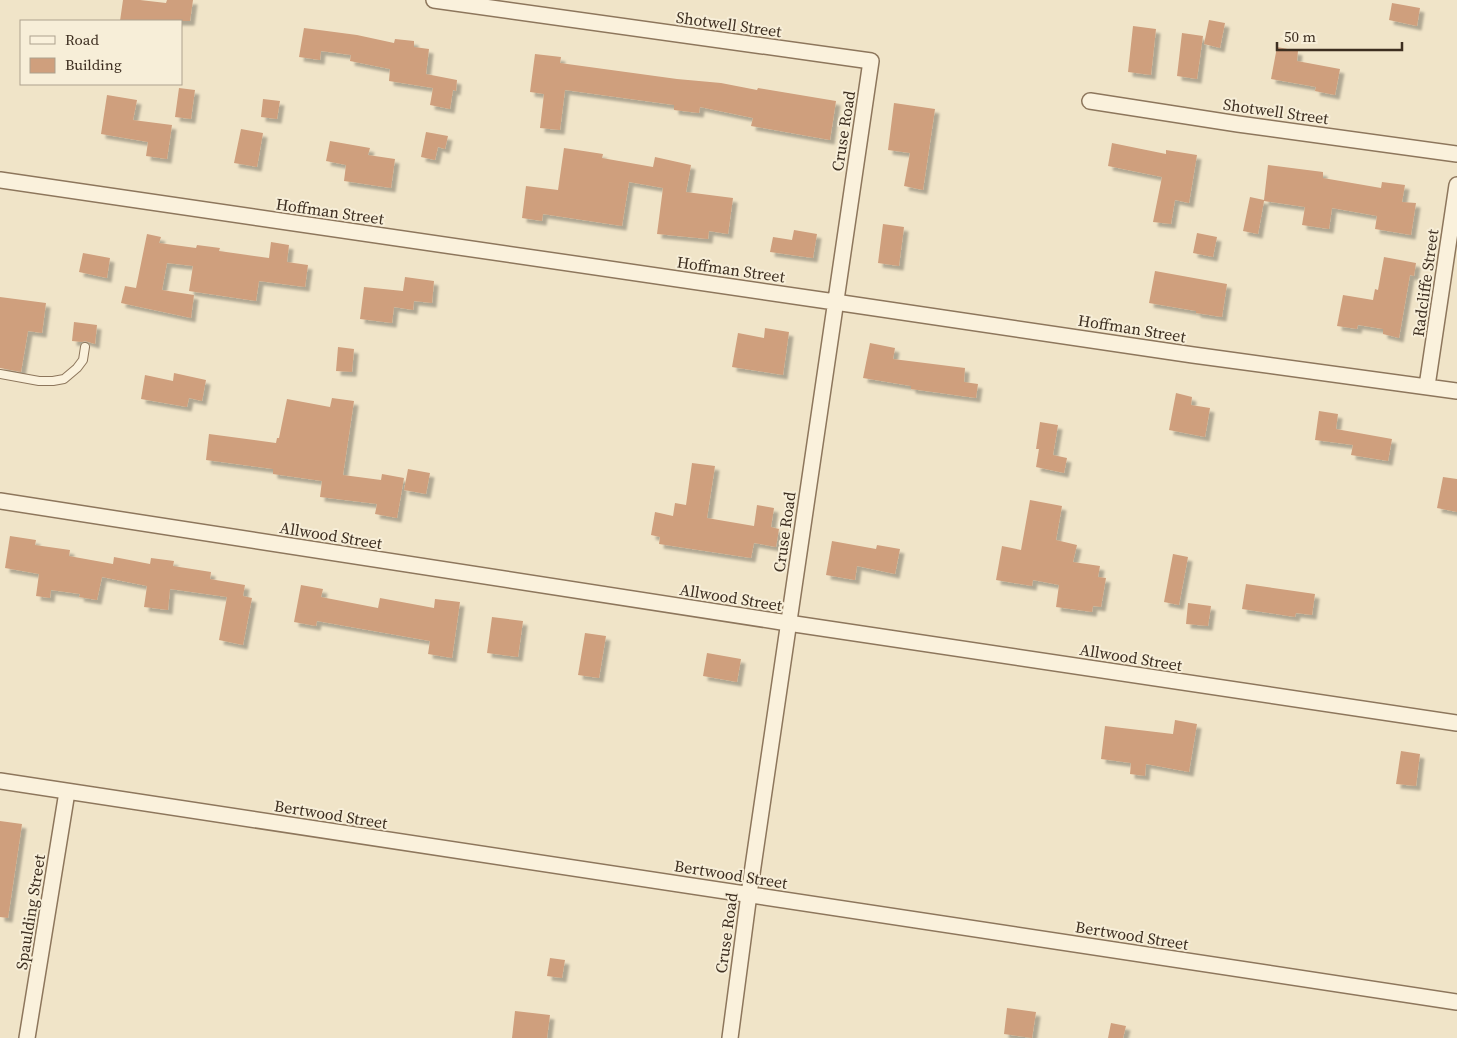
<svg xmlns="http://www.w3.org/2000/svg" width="1457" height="1038" viewBox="0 0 1457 1038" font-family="'Source Serif 4',serif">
<defs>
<filter id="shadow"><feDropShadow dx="4.5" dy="4.5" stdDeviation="1" flood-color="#0004"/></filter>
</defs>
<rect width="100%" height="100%" fill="#f0e4c8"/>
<path fill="#cf9f7d" filter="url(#shadow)" d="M 123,0 L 140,0 L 166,3 L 167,0 L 193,0 L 190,21 L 120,21 Z
M 1392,3 L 1420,8 L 1417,26 L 1389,20 Z
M 1209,20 L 1225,23 L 1220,48 L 1204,44 Z
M 1133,26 L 1156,29 L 1151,75 L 1128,72 Z
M 304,28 L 357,35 L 394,43 L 395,39 L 414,41 L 414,47 L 429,49 L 426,74 L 457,80 L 456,91 L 453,90 L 450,109 L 430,105 L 433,88 L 389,81 L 390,69 L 350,61 L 351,55 L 321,51 L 320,60 L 299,57 Z
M 1182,33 L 1203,36 L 1197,79 L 1177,76 Z
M 1277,47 L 1298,51 L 1297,61 L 1340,69 L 1335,95 L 1315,91 L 1316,87 L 1271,79 Z
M 535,54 L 561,57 L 560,63 L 677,79 L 721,83 L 757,90 L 758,88 L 836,101 L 830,140 L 751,126 L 753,118 L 700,107 L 699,113 L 674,110 L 674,105 L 565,90 L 560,130 L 540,128 L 544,94 L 530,92 Z
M 179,88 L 195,90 L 191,119 L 175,117 Z
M 107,95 L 137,100 L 133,120 L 172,125 L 167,159 L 146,156 L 148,142 L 101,134 Z
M 263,99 L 280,101 L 277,119 L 261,117 Z
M 894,103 L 935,109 L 923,190 L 904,186 L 910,153 L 888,150 Z
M 241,129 L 263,133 L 257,167 L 234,163 Z
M 426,132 L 448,136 L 445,149 L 438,147 L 435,160 L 421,157 Z
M 330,141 L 370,148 L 368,155 L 395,159 L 391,188 L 344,181 L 346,165 L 326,161 Z
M 1112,143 L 1166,154 L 1166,150 L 1197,155 L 1189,203 L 1175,200 L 1171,224 L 1153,222 L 1162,177 L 1108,166 Z
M 564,148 L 603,154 L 602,158 L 653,167 L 655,157 L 691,165 L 686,192 L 733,198 L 728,234 L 709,231 L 708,239 L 657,234 L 663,188 L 629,182 L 622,226 L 543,214 L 542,221 L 522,218 L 526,186 L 558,190 Z
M 1268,165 L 1323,172 L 1323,178 L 1381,188 L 1382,182 L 1405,185 L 1402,202 L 1416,203 L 1411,235 L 1375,229 L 1377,216 L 1332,208 L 1329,229 L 1302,225 L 1305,207 L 1264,201 L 1258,234 L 1243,231 L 1250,197 L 1264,200 Z
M 883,224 L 904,227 L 899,266 L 878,263 Z
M 794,230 L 817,234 L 813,258 L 770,252 L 773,237 L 792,240 Z
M 1197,233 L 1217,237 L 1213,257 L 1193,253 Z
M 147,234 L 161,237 L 159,243 L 196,248 L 197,245 L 220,248 L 219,251 L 269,258 L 271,242 L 289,245 L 287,262 L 308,265 L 305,287 L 259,281 L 256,301 L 189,291 L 193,266 L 167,263 L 162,290 L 194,295 L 191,318 L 121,303 L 125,286 L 136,288 Z
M 83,253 L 110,258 L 107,278 L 79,272 Z
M 1384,257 L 1416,263 L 1414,276 L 1410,275 L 1399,338 L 1383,334 L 1383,329 L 1358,325 L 1357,329 L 1337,326 L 1343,295 L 1373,300 L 1375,289 L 1378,290 Z
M 1155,271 L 1227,284 L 1222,317 L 1196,313 L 1196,311 L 1149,303 Z
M 405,277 L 434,281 L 432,303 L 414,301 L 413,310 L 394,307 L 392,323 L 360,319 L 364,287 L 403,291 Z
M 0,297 L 46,303 L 42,333 L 28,331 L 21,372 L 0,368 Z
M 74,322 L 97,325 L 95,344 L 85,341 L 82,342 L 72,341 Z
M 765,328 L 789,332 L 783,375 L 732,367 L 738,333 L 764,338 Z
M 870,343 L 895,348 L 893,359 L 965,368 L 964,382 L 978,384 L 976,398 L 911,389 L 911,386 L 863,378 Z
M 338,347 L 354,349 L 352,372 L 336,371 Z
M 174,373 L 206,380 L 202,401 L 189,398 L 187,407 L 141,399 L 145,375 L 173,381 Z
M 1176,393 L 1192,397 L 1191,405 L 1210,408 L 1205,437 L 1169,430 Z
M 332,398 L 354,401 L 343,475 L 381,480 L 382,474 L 404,478 L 397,518 L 375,514 L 377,504 L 320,497 L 322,481 L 273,474 L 273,469 L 206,460 L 209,434 L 276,443 L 277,438 L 279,438 L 287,399 L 330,407 Z
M 1319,411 L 1338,414 L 1336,429 L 1392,439 L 1388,461 L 1351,455 L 1353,445 L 1315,440 Z
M 1040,422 L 1058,425 L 1053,455 L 1067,458 L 1064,473 L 1036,467 L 1039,449 L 1036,449 Z
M 692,463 L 715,466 L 707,518 L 754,526 L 757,505 L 774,508 L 771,527 L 779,529 L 776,547 L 754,543 L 751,558 L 659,544 L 660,537 L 651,535 L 655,512 L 673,516 L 675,503 L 686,505 Z
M 408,469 L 430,473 L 426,494 L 404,490 Z
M 1443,477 L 1457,479 L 1457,512 L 1437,508 Z
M 1030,500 L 1062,506 L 1056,540 L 1077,545 L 1073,562 L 1100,566 L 1098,577 L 1106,578 L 1101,607 L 1093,606 L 1092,612 L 1056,607 L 1059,585 L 1033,580 L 1032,586 L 996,580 L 1002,546 L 1021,550 Z
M 10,536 L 36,540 L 35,545 L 70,550 L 69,556 L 113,564 L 114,557 L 150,564 L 151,558 L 174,561 L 173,566 L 211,572 L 210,579 L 245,585 L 243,596 L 252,598 L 243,645 L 219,640 L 227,597 L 170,589 L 168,610 L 144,607 L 147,586 L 102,577 L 97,600 L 79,597 L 80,594 L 51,590 L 50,598 L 36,596 L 39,574 L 5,568 Z
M 832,541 L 876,549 L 877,545 L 900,549 L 895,574 L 857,566 L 855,580 L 826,575 Z
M 1173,554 L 1188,557 L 1179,605 L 1164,602 Z
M 1246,584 L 1315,594 L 1312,615 L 1296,613 L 1295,617 L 1242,609 Z
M 301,585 L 323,589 L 321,597 L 378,608 L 380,598 L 434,608 L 435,599 L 460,602 L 452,658 L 428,654 L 430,641 L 317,621 L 316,626 L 294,622 Z
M 1188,603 L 1211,606 L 1208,626 L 1186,624 Z
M 492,617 L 523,621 L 518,657 L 487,653 Z
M 585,633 L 606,636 L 599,678 L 578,675 Z
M 707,653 L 741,659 L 737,682 L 703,676 Z
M 1175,720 L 1197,724 L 1189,772 L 1146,764 L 1145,776 L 1130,774 L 1131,763 L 1101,759 L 1105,726 L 1173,734 Z
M 1401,751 L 1420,754 L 1416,786 L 1396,784 Z
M 0,821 L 22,824 L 8,918 L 0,917 Z
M 550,958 L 565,960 L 562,978 L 547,976 Z
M 1007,1008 L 1036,1012 L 1032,1038 L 1004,1034 Z
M 515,1011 L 550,1015 L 547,1038 L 512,1038 Z
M 1111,1023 L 1126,1026 L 1123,1038 L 1108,1038 Z"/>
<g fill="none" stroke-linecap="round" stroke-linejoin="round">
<defs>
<path id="service" d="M 0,374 L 39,381 L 53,381 L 64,379 L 77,368 L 83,360 L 85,347"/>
<path id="minor" d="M 434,0 L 871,61 L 749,894 L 730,1038
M 1090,101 L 1238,124 L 1457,154
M 0,180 L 835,302 L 1193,355 L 1457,391
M 1427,386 L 1457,185
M 0,501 L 788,623 L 1457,723
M 0,781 L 1457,1002
M 27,1038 L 67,792"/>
</defs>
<use href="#service" stroke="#8d765c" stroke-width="10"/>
<use href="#minor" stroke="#8d765c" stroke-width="18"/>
<use href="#service" stroke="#faf1dc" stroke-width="8"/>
<use href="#minor" stroke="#faf1dc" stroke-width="15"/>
</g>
<g text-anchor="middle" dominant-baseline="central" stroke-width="4" stroke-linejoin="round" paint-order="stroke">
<g font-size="16" fill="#3d2e20" stroke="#f7eed8">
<text transform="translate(729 24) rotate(8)">Shotwell Street</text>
<text transform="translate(1276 111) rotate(8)">Shotwell Street</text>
<text transform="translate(843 131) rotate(-81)">Cruse Road</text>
<text transform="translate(330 211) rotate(8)">Hoffman Street</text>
<text transform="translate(731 269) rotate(8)">Hoffman Street</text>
<text transform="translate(1425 283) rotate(-82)">Radcliffe Street</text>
<text transform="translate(1132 328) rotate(9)">Hoffman Street</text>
<text transform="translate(784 532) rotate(-82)">Cruse Road</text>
<text transform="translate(331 535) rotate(9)">Allwood Street</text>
<text transform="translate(731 597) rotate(9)">Allwood Street</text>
<text transform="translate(1131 657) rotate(9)">Allwood Street</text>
<text transform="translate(331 814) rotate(9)">Bertwood Street</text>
<text transform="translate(731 874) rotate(9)">Bertwood Street</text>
<text transform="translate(30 912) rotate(-81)">Spaulding Street</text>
<text transform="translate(726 933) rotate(-82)">Cruse Road</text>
<text transform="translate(1132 935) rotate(9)">Bertwood Street</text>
</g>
</g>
<rect x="20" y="20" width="162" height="65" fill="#f7eed8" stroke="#ada18e"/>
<rect x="30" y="36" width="25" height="8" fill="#faf1dc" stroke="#ada18e"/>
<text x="65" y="45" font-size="15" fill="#3d2e20">Road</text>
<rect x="30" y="58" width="25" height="15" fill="#cf9f7d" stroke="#ada18e"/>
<text x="65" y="70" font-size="15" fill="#3d2e20">Building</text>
<path d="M1277 42v8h125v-8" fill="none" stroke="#3d2e20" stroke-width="2.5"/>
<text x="1284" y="42" font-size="15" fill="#3d2e20" stroke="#f7eed8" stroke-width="4" paint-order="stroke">50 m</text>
</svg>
